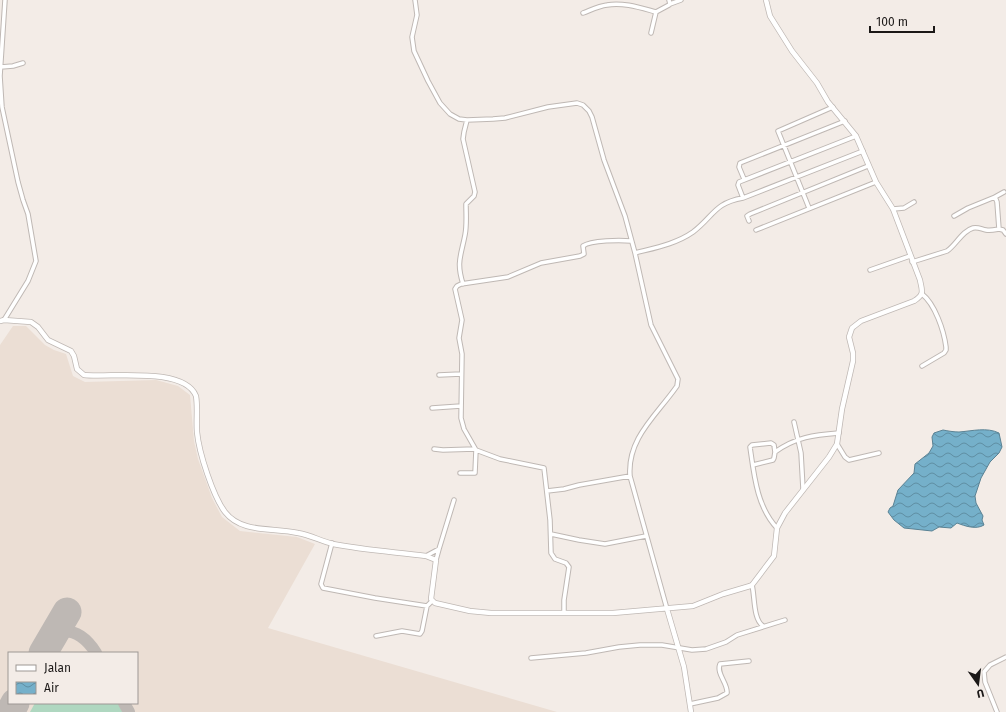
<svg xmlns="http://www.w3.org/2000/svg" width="1006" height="712" viewBox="0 0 1006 712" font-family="'Fira Sans',sans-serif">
<defs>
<pattern id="water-waves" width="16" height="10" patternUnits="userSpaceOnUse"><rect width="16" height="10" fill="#75b0ca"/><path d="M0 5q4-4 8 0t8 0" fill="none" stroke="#5f8ea3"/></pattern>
</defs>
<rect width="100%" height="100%" fill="#f3ece7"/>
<path fill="#ebded4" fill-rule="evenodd" d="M 13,326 L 26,326 L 45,345 L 54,350 L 66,354 L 73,376 L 85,382 L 156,380 L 178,386 L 190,395 L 194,441 L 198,459 L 212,498 L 222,517 L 240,531 L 297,537 L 315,544 L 268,628 L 557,712 L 0,712 L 0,345 ZM 9,653 L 137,653 L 137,703 L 9,703 Z"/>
<path fill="#afd7c0" d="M 35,703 L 118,703 L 123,712 L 30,712 Z"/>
<path fill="url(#water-waves)" stroke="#5a8294" d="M 943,430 C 948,431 954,432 959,432 C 972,431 987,427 999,433 L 1002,447 L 999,453 L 990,462 L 981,478 L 975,496 L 976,503 L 983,516 L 982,520 L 984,525 C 976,530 965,526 957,523 L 951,528 L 939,527 L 932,531 L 904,528 L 894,520 L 888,512 L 890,508 L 893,506 L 898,490 L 914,473 L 915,464 L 929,453 L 933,446 L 932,437 L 934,433 Z"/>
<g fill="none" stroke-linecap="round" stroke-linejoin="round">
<path stroke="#beb8b4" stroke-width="12" d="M 48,645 L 59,632 C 75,628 88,640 96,653
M 124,703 L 129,712"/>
<path stroke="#beb8b4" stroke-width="29" d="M 43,653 L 67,612
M 10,712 L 15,703"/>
<defs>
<path id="minor" d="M 415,0 L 417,15 L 412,37 L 414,51 L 428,81 L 440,103 L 450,114 L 459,119 L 467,120 L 493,119 L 505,118 L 548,107 L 577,103 L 583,105 L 589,111 L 592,117 L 604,160 L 625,216 L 635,253 L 651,325 L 678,379 L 677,386 C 657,415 627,438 630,476 L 667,609
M 670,4 L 681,0
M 583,13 C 591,10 599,6 607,5 C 623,2 641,8 656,12
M 651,33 L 656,12 L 669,5 L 670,4 L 669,0
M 1,67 L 13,66 L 23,63
M 744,179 L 739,167 L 740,163 L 845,121
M 995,197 L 1004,192
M 743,198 L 738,185 L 739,182 L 856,136
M 809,208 L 778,131 L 833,107
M 893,209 L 904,208 L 914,202
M 749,221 L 747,216 L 750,214 L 868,166
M 999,229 L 1003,230 L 1006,234
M 756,230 L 876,182
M 635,253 C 654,248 676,244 693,232 C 714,216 714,203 743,198 L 863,151
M 912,262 L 947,251 C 956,245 962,231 973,228 C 978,227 981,229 986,230 C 990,231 994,230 999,229 L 997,202 L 995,197 L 968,208 L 954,216
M 870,270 L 910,256
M 463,284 C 456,262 461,256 465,235 C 467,225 466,214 466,204 L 474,196 L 475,192 L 463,139 L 464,132 L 467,120
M 922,294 C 935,304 944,331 946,347 L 946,350 L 944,353 L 922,366
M 4,320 L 28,281 L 36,261 L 28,214 L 23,200 L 18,182 L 2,107 L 0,76 L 5,0
M 439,375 L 461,374
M 432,408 L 461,406
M 794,422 L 801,453 L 803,489
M 837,444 L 845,457 L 849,460 L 879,453
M 434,449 L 443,450 L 475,449
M 775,452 L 774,445 L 771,443 L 752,445 L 750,447 C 754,475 757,507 777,528
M 753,465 L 773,460 L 774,458 L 775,452 C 796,437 814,435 839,433
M 460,473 L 475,473 L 476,450
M 547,491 L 564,489 L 579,485 L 630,476
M 551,534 L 579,540 L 605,544 L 646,536
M 332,543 L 321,584 L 323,588 L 375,598 L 427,606
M 426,556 L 439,549 L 454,500
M 436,560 L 439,549
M 752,585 C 755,597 753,619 763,626
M 564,612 L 564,600 L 569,567 L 566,563 L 555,559 L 551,553 L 550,520 L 544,468 L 500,459 L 476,450 L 464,429 L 461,418 L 462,354 L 459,338 L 462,320 L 455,289 L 457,286 L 461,284 L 508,277 L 541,263 L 580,256 L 584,254 L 583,246 C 591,240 621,240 631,241
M 376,636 L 402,631 L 420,634 L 422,631 L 427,606 L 432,601
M 531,658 L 586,653 L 619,647 L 640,645 L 662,645 L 692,650 L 706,649 L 726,642 L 737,635 L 785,620
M 690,704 L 718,698 L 727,693 C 728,683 716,674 720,664 L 749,661
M 997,712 L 985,682 L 984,672 L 990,665 L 1006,657"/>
<path id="tertiary" d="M 0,321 L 4,320 L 31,322 L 38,327 L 48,340 L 71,351 L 74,356 L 77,369 L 84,375 C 109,378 184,366 196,396 C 198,408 196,420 197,432 C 199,453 213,496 225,512 C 242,534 274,527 298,533 C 310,535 321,541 333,544 C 364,550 395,552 426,556 L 436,560 L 431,599 L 435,603 L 470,611 L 491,613 L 613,613 L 693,606 L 723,594 L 750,586 L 752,585 L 774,556 L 777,528 L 785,513 L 829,457 L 837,444 L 842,409 L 853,361 L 853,353 L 849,337 L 852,328 L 861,321 L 914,301 C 925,294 922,291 920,280 L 893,209 L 876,182 L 856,136 L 828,102 L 817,83 L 792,51 L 770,16 L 766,0
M 667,609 L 684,667 L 691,712"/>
</defs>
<use href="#minor" stroke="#bfb8b4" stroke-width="5.5"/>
<use href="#tertiary" stroke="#bfb8b4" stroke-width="6"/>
<use href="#minor" stroke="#fff" stroke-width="3.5"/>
<use href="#tertiary" stroke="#fff" stroke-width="4.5"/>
</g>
<rect x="8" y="652" width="130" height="52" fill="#f3ece7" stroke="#9d9794"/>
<rect x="16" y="665" width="20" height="6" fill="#ffffff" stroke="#9d9794"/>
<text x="44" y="672" font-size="12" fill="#1b1817">Jalan</text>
<rect x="16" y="682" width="20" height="12" fill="url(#water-waves)" stroke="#9d9794"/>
<text x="44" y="692" font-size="12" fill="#1b1817">Air</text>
<g transform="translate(978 684) rotate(166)" stroke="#f3ece7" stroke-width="3" paint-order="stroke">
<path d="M0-3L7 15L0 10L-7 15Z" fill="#1b1817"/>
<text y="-6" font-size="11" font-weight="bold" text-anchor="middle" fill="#1b1817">U</text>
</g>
<path d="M870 26v6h64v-6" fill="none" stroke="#1b1817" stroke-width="2"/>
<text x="876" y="26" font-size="12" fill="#1b1817" stroke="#f3ece7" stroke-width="3" paint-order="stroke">100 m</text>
</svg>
